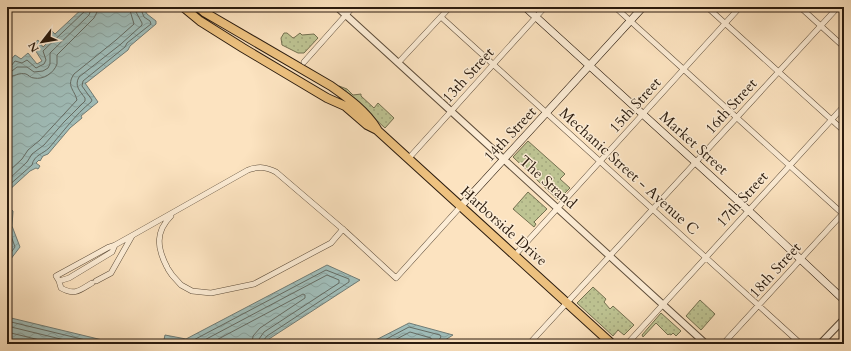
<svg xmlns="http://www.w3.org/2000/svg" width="851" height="351" viewBox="0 0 851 351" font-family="Cardo,serif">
<defs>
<pattern id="grass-dots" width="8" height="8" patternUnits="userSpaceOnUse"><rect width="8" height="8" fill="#bec493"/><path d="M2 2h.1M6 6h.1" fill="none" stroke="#a3a87e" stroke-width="1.8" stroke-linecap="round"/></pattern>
<pattern id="water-waves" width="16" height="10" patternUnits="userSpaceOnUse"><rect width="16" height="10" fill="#a0bdb9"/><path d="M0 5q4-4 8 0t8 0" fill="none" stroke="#8aa29e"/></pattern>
</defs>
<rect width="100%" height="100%" fill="#fce3c0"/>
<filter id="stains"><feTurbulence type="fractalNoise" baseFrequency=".005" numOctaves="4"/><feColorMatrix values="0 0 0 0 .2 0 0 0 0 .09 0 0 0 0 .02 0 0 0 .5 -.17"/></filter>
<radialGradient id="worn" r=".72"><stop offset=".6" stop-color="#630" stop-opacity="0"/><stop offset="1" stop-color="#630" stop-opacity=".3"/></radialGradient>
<path fill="url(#grass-dots)" stroke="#747050" d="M 284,33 L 287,33 L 293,38 L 295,37 L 300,33 L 302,35 L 314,34 L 318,38 L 304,53 L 298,53 L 282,45 L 281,38 Z
M 339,86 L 347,89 L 353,95 L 361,94 L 361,96 L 374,108 L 378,103 L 394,118 L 385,128 Z
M 528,141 L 565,174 L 560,179 L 570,188 L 558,200 L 513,157 Z
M 528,192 L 547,209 L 534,222 L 536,224 L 534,227 L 513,209 Z
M 593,287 L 606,299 L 604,302 L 610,309 L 613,306 L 634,325 L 624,335 L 618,330 L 613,336 L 577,303 Z
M 700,300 L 715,314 L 701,330 L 686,316 Z
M 661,313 L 681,331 L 676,336 L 673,333 L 671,335 L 669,334 L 668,335 L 656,323 L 643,337 L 642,335 Z"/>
<path fill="url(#water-waves)" stroke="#717c75" d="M 84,7 L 143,7 L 147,14 L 156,21 L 156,24 L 130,46 L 128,50 L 86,83 L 85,83 L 98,102 L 81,116 L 82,118 L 70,128 L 48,154 L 43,156 L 40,161 L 39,160 L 36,163 L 40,166 L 38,169 L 36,168 L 30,171 L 7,192 L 7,64 L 15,55 L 21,59 L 28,53 L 37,64 L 42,61 L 32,45 L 38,40 L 43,47 L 52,38 L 47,34 L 51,30 L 55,34 Z
M 7,206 L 13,211 L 12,226 L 20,247 L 7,264 Z
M 327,265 L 360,280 L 269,339 L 270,341 L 265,344 L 163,344 L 165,335 L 186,339 Z
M 7,317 L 119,344 L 7,344 Z
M 409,323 L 453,335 L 439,344 L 368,344 Z"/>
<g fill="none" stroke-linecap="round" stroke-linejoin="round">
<path stroke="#656c64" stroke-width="1" d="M 7,66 L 11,66 L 15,61 L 22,63 L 27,60 L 36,68 L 44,64 L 46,60 L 43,51 L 85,11 L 87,7
M 7,71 L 12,71 L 17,67 L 27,67 L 34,72 L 43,71 L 48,68 L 50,64 L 50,53 L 89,15 L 92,7
M 7,77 C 13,77 20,72 26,74 C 29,75 30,78 34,78 C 43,80 54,73 57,64 C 57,61 57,58 57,55 L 94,18 L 97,12 L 98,7
M 7,173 L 22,159 L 28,150 L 40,140 L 77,100 C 74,89 66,86 74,74 L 116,40 L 134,24 L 129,7
M 7,181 L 27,162 L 32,154 L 44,145 L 64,122 L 85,101 L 85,98 C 80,91 74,86 79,77 L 121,44 L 142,25 L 142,23 L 136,12 L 135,7
M 7,187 L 32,165 C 34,155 43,154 49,148 C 63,132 75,115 91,102 L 92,100 L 82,86 L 83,81 L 125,47 L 127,43 L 151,24 L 150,21 L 144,17 L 140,7
M 7,211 L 8,227 L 15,247 L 7,258
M 7,321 L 102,344
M 7,326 L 81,344
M 7,332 L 56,344
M 167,344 L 169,340 L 183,343 L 188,343 L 326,270 L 349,279 L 349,282 L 267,336 L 263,341 L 263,344
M 197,344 L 327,275 L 339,280 L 339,283 L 264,332 L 259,339 L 258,344
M 209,344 L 303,294 L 305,295 L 305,298 L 260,328 L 253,336 L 252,344
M 377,344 L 409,327 L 440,335 L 441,337 L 438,341 L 437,344
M 387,344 L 410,332 L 431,338 L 432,344"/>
<defs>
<path id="minor" d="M 615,7 L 844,215
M 707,7 L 844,131
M 800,7 L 844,47
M 441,17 L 801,344
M 304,62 L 353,7
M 398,63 L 450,7
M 409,158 L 545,7
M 515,255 L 740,7
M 167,267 C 157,248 155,232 171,216
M 168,269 L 172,275 L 181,285 L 192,291 L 211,293 L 254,284 L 331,243 L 343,229
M 59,281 L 69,278 L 112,252 L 115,245
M 96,281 L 111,273 L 132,236
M 92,283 C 80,290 75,296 61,288 L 59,281 L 56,276 L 109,247 L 115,245 L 133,235 L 248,170 C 259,166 266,167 276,172 L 345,231 L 396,278 L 461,206
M 529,344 L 838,7
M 627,344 L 844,106
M 723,344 L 844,212"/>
<path id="tertiary" d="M 337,7 L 706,344
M 820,344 L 844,319"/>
<path id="secondary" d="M 525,7 L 748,210 L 844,300
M 461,206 L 643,7"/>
<path id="primary" d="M 183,7 L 200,21 L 243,48 L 327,98 L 345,106 L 367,125 L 377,130 L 612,344
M 198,7 L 204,12 L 331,86 C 348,98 366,111 377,129"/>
</defs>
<use href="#minor" stroke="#5e4d3a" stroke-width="6"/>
<use href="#tertiary" stroke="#5e4d3a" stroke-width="8"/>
<use href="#secondary" stroke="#2a1b0e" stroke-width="8"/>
<use href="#primary" stroke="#2a1b0e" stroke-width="10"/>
<use href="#minor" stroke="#fdedd6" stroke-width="5"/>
<use href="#tertiary" stroke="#fdedd6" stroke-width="6"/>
<use href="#secondary" stroke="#fdedd6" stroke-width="7"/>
<use href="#primary" stroke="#eec280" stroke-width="8"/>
</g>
<g text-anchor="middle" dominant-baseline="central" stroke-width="3" stroke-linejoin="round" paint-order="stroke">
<g font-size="15" fill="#2a1b0e" stroke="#fdedd6">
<text transform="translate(468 75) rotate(-48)">13th Street</text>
<text transform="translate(635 105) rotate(-48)">15th Street</text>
<text transform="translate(731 106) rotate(-48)">16th Street</text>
<text transform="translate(510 134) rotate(-47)">14th Street</text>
<text transform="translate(694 143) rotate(42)">Market Street</text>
<text transform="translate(629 171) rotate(42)">Mechanic Street - Avenue C</text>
<text transform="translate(548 182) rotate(42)">The Strand</text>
<text transform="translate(742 199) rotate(-48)">17th Street</text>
<text transform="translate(504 226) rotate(42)">Harborside Drive</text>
<text transform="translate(775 270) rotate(-48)">18th Street</text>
</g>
</g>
<rect width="851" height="351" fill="none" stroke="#fce3c0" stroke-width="24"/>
<rect x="8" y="8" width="835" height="335" fill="none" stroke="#2a1b0e" stroke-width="2"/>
<rect x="12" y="12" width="827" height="327" fill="none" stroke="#2a1b0e"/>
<g transform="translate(42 42) rotate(239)" stroke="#fdedd6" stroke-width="3" paint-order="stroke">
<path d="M0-3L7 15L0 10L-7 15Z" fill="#2a1b0e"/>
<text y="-6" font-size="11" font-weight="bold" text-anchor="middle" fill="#2a1b0e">N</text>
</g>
<rect width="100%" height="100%" filter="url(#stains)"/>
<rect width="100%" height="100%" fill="url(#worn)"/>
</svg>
